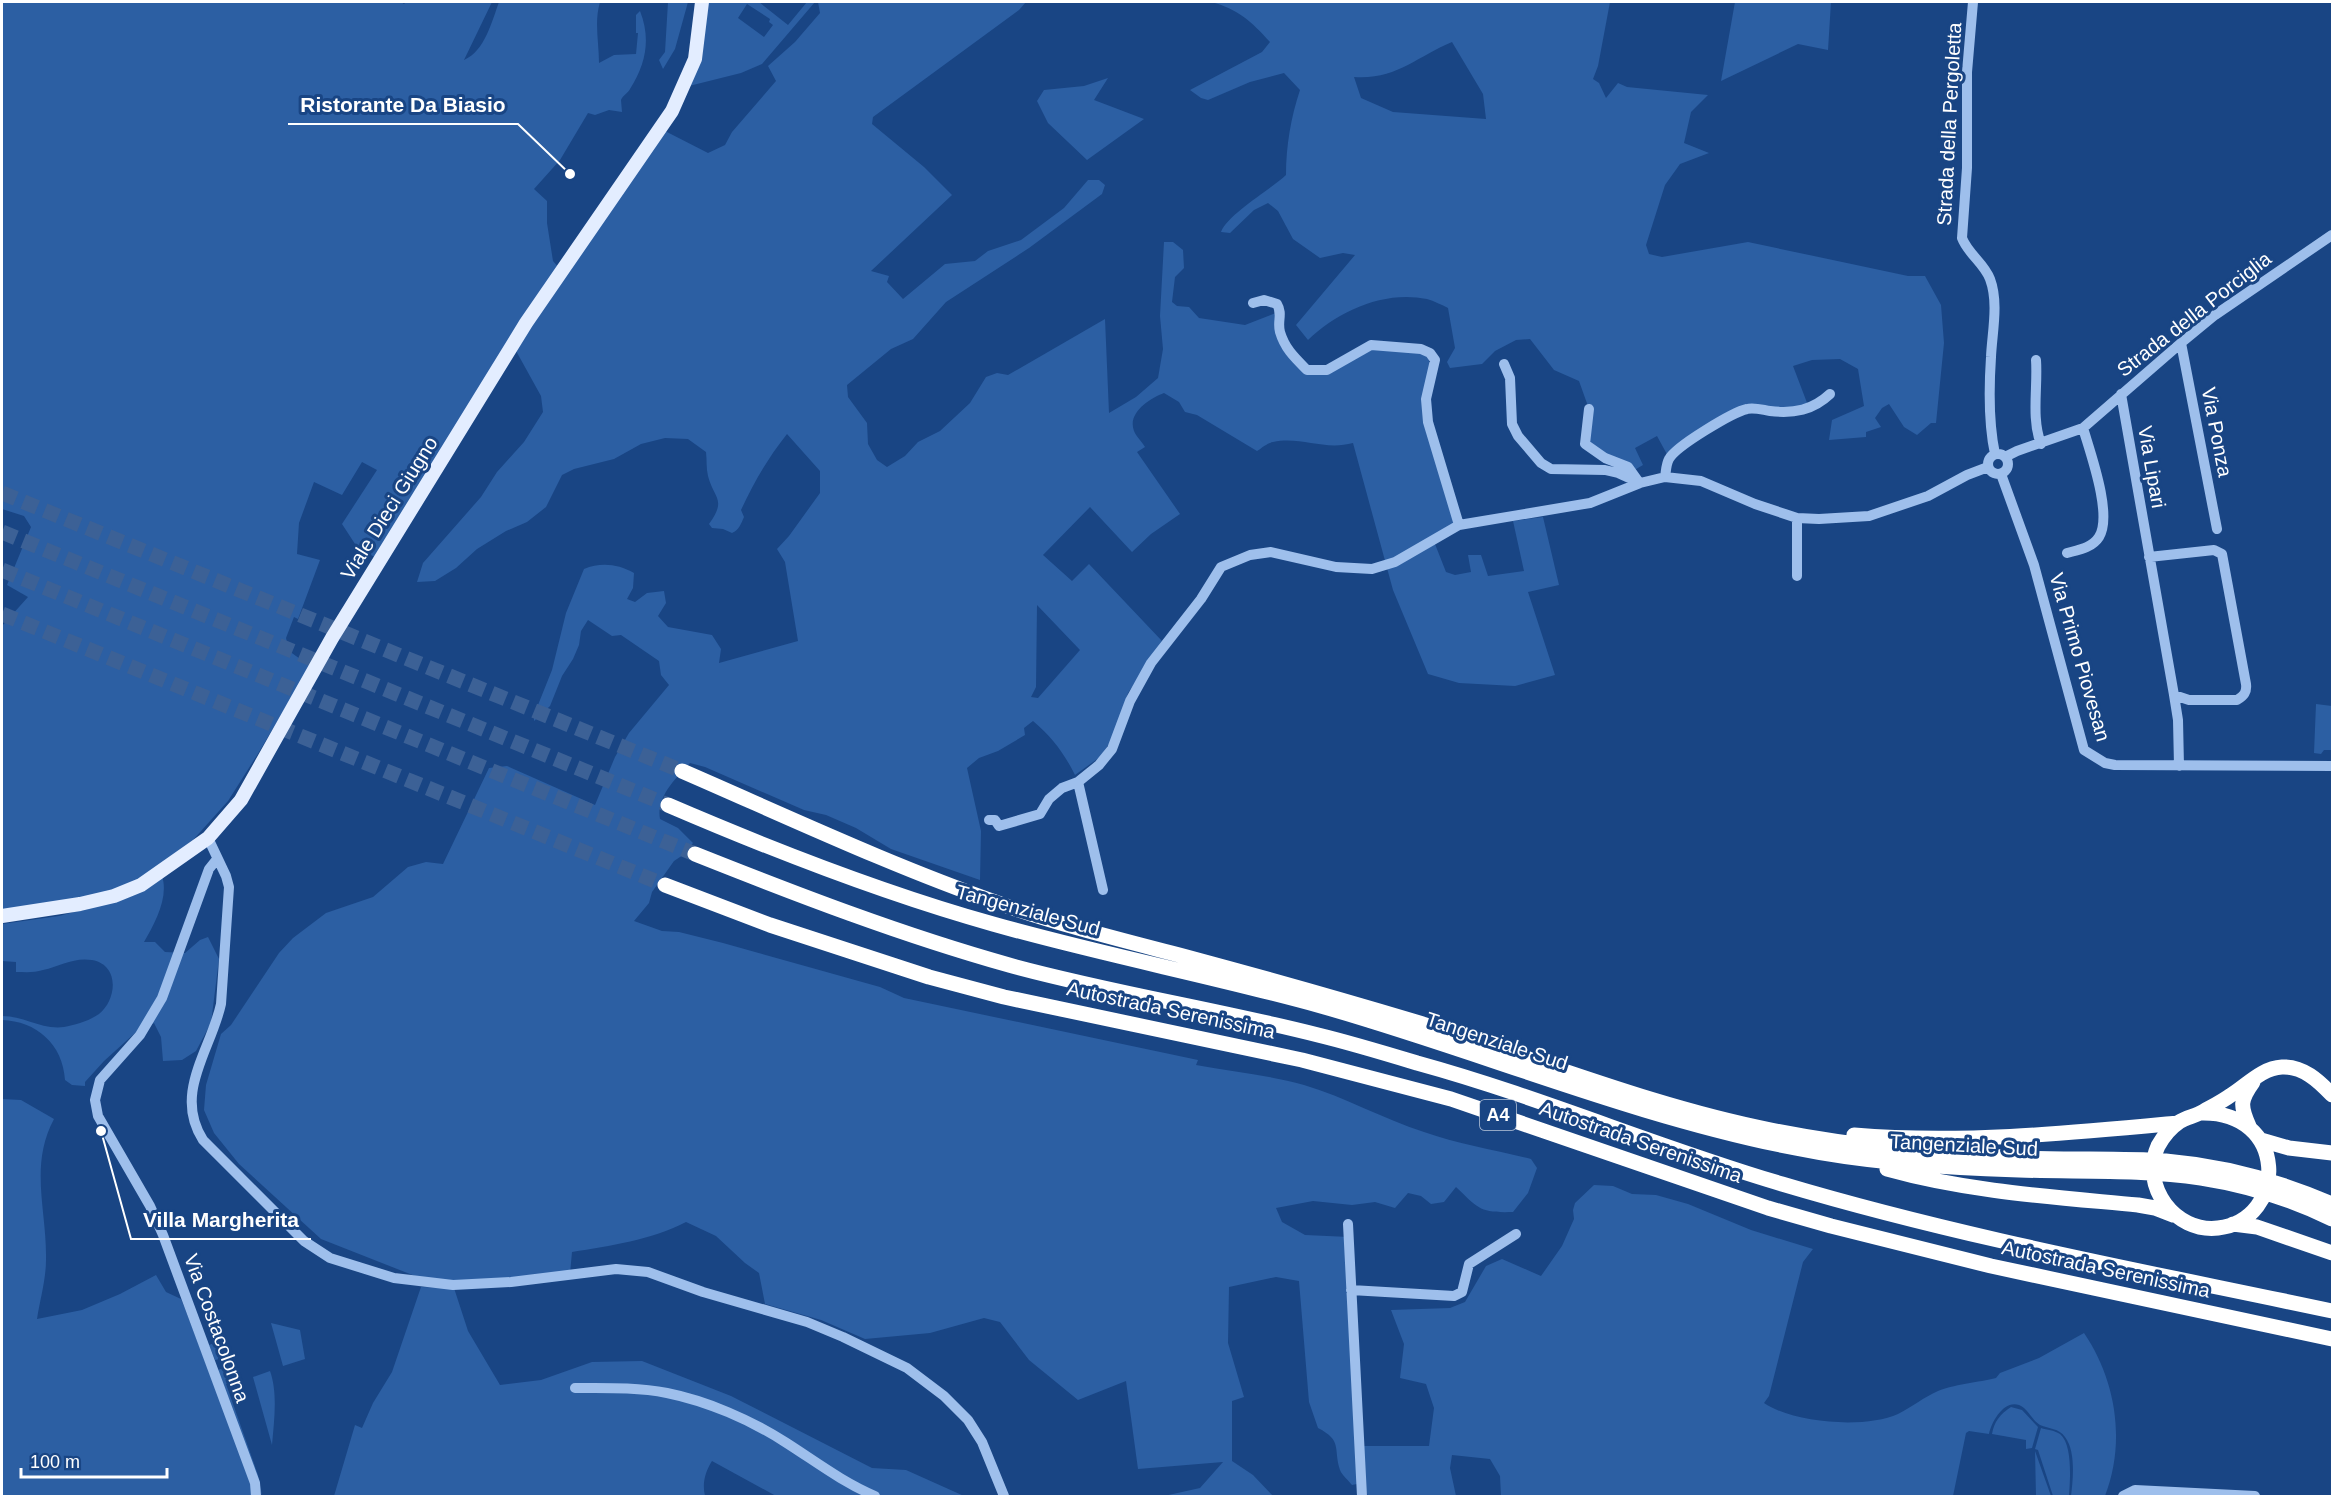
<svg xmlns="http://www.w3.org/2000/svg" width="2334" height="1498" viewBox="0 0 2334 1498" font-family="Arial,sans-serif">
<rect width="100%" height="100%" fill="#194584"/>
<path fill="#2c5fa3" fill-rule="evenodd" d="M 2,2 L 401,2 L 404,4 L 406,2 L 492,2 L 464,60 C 485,51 492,21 499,2 L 600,2 C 594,22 599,42 599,63 L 614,55 L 636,54 L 638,33 L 636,33 L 636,15 L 640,11 C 651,39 646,64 630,89 C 628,93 623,95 621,100 L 622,112 L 609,110 L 595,115 L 588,113 L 560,160 L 534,189 L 547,201 L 547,223 L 553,261 L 565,275 L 665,131 L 708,153 L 725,145 L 732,132 L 776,81 L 768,66 L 795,42 L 820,13 L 818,2 L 1026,2 L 1019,10 L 873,117 L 872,124 L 924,167 L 952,195 L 871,271 L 889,276 L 887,282 L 903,299 L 945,264 L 975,261 L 988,251 L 1021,240 L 1064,208 L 1088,180 L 1099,180 L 1105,185 L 1102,194 L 1029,248 L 946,302 L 913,339 L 891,349 L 847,385 L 848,397 L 867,423 L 868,444 L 877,460 L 887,467 L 905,456 L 918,442 L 940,431 L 970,403 L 986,377 L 997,373 L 1008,375 L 1105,319 L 1109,413 L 1136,397 L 1158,378 L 1163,349 L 1160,316 L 1164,242 L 1173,242 L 1183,250 L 1184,268 L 1175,277 L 1172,302 L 1177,306 L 1189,307 L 1199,318 L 1245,325 L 1281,311 L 1279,328 L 1300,363 L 1328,370 L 1371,345 L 1430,353 L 1426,399 L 1459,525 L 1433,539 L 1446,572 L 1455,575 L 1471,572 L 1468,555 L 1481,555 L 1488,576 L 1524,571 L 1513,521 L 1543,517 L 1559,585 L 1528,592 L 1555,675 L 1515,686 L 1459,683 L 1428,674 L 1393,590 L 1353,443 C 1324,451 1301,436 1273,442 C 1267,443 1262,448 1257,451 L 1197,415 L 1185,412 L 1179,402 L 1164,393 C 1150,398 1127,413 1134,431 C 1136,436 1142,442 1145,447 L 1137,452 L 1180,514 L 1151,534 L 1132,552 L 1090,507 L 1043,555 L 1072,581 L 1089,564 L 1162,641 L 1128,693 L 1111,741 L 1100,757 L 1075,775 C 1064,753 1052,737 1033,721 L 1024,728 L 1025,735 L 998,751 L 979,758 L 967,768 L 981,831 L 980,880 L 891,849 L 856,828 L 826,815 L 804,810 L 705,767 L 690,763 C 676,778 656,797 660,819 L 678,828 L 693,843 L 683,855 L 674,861 L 652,892 L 649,903 L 634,921 L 662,931 L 679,932 L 723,943 L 880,987 L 904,998 L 1198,1060 L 1196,1065 C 1232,1072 1269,1075 1304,1085 C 1345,1097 1383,1119 1424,1132 C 1458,1144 1495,1150 1531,1159 L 1537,1168 L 1528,1193 L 1513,1212 C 1480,1213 1479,1209 1456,1187 L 1444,1202 L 1431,1204 L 1421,1196 L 1408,1193 L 1395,1208 L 1375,1202 L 1352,1205 L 1313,1201 L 1276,1208 L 1282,1222 L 1305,1235 L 1349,1237 L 1360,1446 L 1429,1446 L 1434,1408 L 1426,1384 L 1400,1378 L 1404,1344 L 1391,1310 L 1450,1308 L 1465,1302 L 1486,1266 L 1502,1259 L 1541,1276 L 1562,1246 L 1574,1219 L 1573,1210 L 1575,1203 L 1594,1185 L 1613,1186 L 1632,1194 L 1656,1195 L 1688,1204 L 1751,1230 L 1813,1249 L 1803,1262 L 1769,1396 L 1764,1403 C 1793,1423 1865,1429 1898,1414 C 1912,1407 1924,1397 1938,1391 C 1951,1385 1980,1382 1996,1378 L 2000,1373 L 2039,1358 L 2084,1333 C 2116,1380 2126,1442 2105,1496 L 2071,1496 C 2073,1480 2076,1451 2065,1437 C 2059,1428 2049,1429 2040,1425 C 2033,1421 2030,1413 2024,1408 C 2007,1395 1992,1420 1989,1434 L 1969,1431 L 1966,1433 L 1953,1496 L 1501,1496 L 1500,1476 L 1490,1459 L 1452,1455 L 1450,1468 L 1456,1496 L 1368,1496 L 1362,1483 L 1352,1485 C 1349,1481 1342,1475 1340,1470 C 1333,1448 1343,1441 1318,1428 L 1309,1402 L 1299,1281 L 1276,1277 L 1229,1287 L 1228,1343 L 1244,1397 L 1232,1401 L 1232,1461 L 1253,1475 L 1273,1496 L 1164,1496 L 1200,1488 L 1223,1462 L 1138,1469 L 1126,1381 L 1078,1400 L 1029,1360 L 1000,1322 L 984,1318 L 930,1333 L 865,1339 L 821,1320 L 765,1304 L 759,1273 L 745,1263 L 716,1236 L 686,1222 C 651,1240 610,1246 572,1252 L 570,1274 L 453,1285 L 415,1276 L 321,1239 L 239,1164 L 214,1133 L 204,1110 L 206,1085 L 221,1034 L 231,1025 L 279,953 L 293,938 L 326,913 L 373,897 L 408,867 L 426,862 L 443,864 L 489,768 L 507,766 L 595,805 L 615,757 L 629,733 L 669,685 L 661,675 L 659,661 L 621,635 L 612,636 L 588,620 L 581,631 L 579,645 L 573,659 L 562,676 L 550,706 L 534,721 L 534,715 L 552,670 L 566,613 L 584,569 C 601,562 618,564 634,573 L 633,588 L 627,599 L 635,602 L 647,593 L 664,591 L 666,603 L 658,616 L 668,627 L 712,635 L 721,649 L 719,663 L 798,641 L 785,562 L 777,549 L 789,536 L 820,493 L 820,471 L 787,434 C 768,458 754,482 741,510 L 744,517 C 741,524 739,530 732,533 L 723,529 L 712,528 L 709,524 C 727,499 714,499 708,476 C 706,468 707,460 706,452 L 688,439 L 665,438 L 641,444 L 614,459 L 574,469 L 562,475 L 546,507 L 527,522 L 506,531 L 477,549 L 456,568 L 435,581 L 417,582 L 423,563 L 481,497 L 497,472 L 524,442 L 543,412 L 541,396 L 510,340 L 378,559 L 357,547 L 342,524 L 377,470 L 362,462 L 342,495 L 314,482 L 299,523 L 297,554 L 320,560 L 298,619 L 294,617 L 286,638 L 289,651 L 310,666 L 259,752 L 228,801 L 193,840 L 131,885 L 93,897 L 2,911 L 2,626 L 28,597 L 7,585 L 31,527 L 24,516 L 2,509 ZM 1037,605 L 1080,650 L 1038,698 L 1031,697 L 1036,687 Z
M 668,2 L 688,2 L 675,49 L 663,69 L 659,60 L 665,52 Z
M 703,2 L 759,2 L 788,25 L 807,2 L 815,2 L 762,64 L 741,73 L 689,86 ZM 747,4 L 770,19 L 769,22 L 773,25 L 764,37 L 738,18 Z
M 1211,2 L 1610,2 L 1598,66 L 1593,79 L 1599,83 L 1606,98 L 1618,83 L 1627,87 L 1708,95 L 1691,112 L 1684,143 L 1709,153 L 1680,164 L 1665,185 L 1646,245 L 1649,254 L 1662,257 L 1748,242 L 1908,276 L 1925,276 L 1941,305 L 1944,343 L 1936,423 L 1931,423 L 1917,435 L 1904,427 L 1889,404 L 1882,408 L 1875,418 L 1881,427 L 1866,432 L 1866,437 L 1829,440 L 1832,420 L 1864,406 L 1858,369 L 1840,359 L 1812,360 L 1793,366 L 1809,408 L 1749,408 L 1669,458 L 1657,436 L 1635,448 L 1643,465 L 1631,472 L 1585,444 L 1589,409 L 1579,381 L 1554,370 L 1530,339 L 1516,340 L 1495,351 L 1482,364 L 1450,368 L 1447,362 L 1455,348 L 1448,308 C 1442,305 1434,301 1427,299 C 1384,290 1338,311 1308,340 L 1296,325 L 1355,255 L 1343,253 L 1320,258 L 1293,239 L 1278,211 L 1268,203 L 1254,210 L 1230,233 L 1221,232 C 1228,214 1270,190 1286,175 C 1286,146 1291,117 1300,90 L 1284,73 L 1250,82 L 1208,100 L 1201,98 L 1190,90 L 1262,52 L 1270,42 C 1251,21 1238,9 1211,2 ZM 1452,42 L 1483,94 L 1486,119 L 1393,112 L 1361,98 L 1354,77 C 1396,80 1416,57 1452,42 Z
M 1735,2 L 1831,2 L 1828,50 L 1798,44 L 1721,81 Z
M 1108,78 L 1094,100 L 1144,119 L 1087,160 L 1048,123 L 1037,101 L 1044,90 L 1084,86 Z
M 2316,704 L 2332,706 L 2332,750 L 2324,750 L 2321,754 L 2314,753 Z
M 162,876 C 169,897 155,923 144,942 L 155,942 L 165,952 L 185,953 L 200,940 L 208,937 L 219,959 L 211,1023 L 196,1051 L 182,1060 L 163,1061 L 161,1037 L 154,1023 L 135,1033 L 104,1061 L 85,1082 L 85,1086 L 72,1085 L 65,1080 C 63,1044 36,1021 2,1020 L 2,1016 C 24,1016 42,1030 64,1027 C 75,1025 89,1021 99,1014 C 117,1000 120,965 92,960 C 74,957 60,966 43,970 C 34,973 25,972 16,972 L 16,962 L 2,961 L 2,924 L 59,916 L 115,901 Z
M 2,1099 L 21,1100 L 54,1119 C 29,1166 47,1210 46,1260 C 46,1279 40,1300 37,1319 L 82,1310 L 120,1294 L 156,1275 L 166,1292 L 181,1299 L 184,1306 L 256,1496 L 2,1496 Z
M 421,1287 L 454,1288 L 468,1331 L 500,1385 L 541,1380 L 592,1362 L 642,1361 L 731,1396 L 872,1468 L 906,1470 L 964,1496 L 776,1496 L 712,1461 C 705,1472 702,1484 705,1496 L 334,1496 L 355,1425 L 362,1428 L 373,1403 L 392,1372 Z
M 271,1323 L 300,1330 L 305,1359 L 283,1366 Z
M 222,1340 L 238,1379 L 226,1384 L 258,1475 L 262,1496 L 218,1370 L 223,1368 L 220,1359 L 215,1360 L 209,1345 Z
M 270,1371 C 278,1393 274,1422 272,1445 L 253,1377 Z
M 2011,1407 L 2022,1410 L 2038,1427 L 2032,1448 L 2026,1449 L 2026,1440 L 1992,1434 C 1994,1422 2000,1414 2011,1407 Z
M 2041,1428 C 2047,1430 2054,1430 2060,1434 C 2073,1445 2070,1481 2069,1496 L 2053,1496 L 2038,1450 L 2035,1449 Z
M 2035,1451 L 2051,1496 L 2036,1496 Z"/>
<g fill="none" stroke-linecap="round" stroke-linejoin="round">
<path stroke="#3c6196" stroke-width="15" stroke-dasharray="15 8" stroke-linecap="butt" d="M 2,493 L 682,771
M 2,532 L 668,805
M 2,570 L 695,854
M 2,614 L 665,885"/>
<path stroke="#9ebfec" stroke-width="10" d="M 1973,2 L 1967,72 L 1967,168 L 1962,238 C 1968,254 1984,263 1990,279 C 1999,303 1992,333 1991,357 C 1989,387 1989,426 1995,454
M 1253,303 L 1264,300 L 1277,304 C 1283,314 1277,321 1280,332 C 1285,349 1295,358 1307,370 L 1327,370 L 1371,345 L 1421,349 L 1430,353 L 1435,360 L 1426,399 L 1428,422 L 1459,525
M 2181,343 L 2217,529
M 2036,360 C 2038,387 2031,418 2041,444
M 1504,364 L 1510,378 L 1512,424 L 1518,436 L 1541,463 L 1551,469 L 1605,470 L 1618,473 L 1640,483
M 2121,394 L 2174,695 L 2189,700 L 2237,700 C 2244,696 2247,692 2246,684 L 2222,554 L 2214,550 L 2149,557
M 1589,409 L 1585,444 L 1605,458 L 1628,467 L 1638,481
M1988 464a10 10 0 1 1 20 0a10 10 0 1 1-20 0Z
M 2005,457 L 2017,451 L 2083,428 L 2181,343 L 2215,315 L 2332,235
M 2001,474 L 2034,565 L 2084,750 L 2105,763 L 2115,765 L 2332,766
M 1665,477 C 1666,472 1666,464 1669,459 C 1676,446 1733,412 1747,409 C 1754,407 1763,410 1770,411 C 1794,414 1813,410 1830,394
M 1797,518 L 1797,576
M 2067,553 C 2078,550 2092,548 2099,537 C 2113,515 2090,452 2083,428
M 2174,695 L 2178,720 L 2179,766
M 1078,782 L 1103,890
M 989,820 L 995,820 L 999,826 L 1040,814 L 1049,799 L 1062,788 L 1078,782 L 1099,765 L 1112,749 L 1130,701 L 1151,663 L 1201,599 L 1221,567 L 1250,555 L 1271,552 L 1336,567 L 1372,569 L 1395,562 L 1459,525 L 1590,503 L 1640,483 L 1665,477 L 1701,481 L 1755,504 L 1797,518 L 1819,519 L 1869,516 L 1928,496 L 1967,475 L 1988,467
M 208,838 L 226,876 L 229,887 L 221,1004 C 211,1050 173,1093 203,1140 L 304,1241 L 330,1258 L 394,1278 L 453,1285 L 511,1282 L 616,1269 L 648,1272 L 703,1292 L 807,1322 L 843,1337 L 907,1368 L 944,1396 L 968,1420 L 982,1442 L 1004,1496
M 217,859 L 209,869 L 162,998 L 140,1035 L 100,1080 L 95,1100 L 98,1116 L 150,1206 L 163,1235 L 255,1483 L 256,1496
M 1348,1224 L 1362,1496
M 1351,1290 L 1454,1296 L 1462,1292 L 1469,1264 L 1516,1234
M 575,1388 C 606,1388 637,1387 667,1393 C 707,1401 751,1420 785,1442 C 815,1461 842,1482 875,1496
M 2123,1496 L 2135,1490 L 2255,1496"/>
<path stroke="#e3edff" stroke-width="14" d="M 2,916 L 80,904 L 114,896 L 141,885 L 208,838 L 241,800 L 332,638 L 526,323 L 672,111 L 695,59 L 702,2"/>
<path stroke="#fff" stroke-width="15" d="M 682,771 C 788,817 892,866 1001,904 C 1061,925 1122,940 1183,956 C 1261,977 1339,999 1416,1022 C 1534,1058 1650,1106 1771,1130 C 1856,1147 1941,1155 2028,1158 C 2074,1160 2120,1158 2166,1161 C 2224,1166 2279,1181 2332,1204
M 668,805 C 775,851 882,893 993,924 C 1102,955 1213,976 1321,1006 C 1480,1051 1632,1116 1795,1148 C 1868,1163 1944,1168 2019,1170 C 2079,1172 2141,1169 2201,1178 C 2246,1185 2291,1199 2332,1219
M 695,854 C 798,895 902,935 1009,965 C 1111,993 1216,1009 1318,1035 C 1351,1043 1384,1053 1417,1063 C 1541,1097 1659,1148 1782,1184 C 1963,1238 2148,1272 2332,1311
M 665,885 L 770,925 L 929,977 L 1004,997 L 1302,1060 L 1451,1099 L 1768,1208 L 1831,1226 L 1991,1266 L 2332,1339
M 2200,1113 C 2289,1110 2288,1220 2218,1228 C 2175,1233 2140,1186 2158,1146 C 2163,1137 2170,1128 2179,1122 C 2187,1117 2196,1116 2204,1111 C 2213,1106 2223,1101 2231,1095 C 2247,1085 2262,1068 2282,1067 C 2303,1066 2319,1081 2332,1095
M 2249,1126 C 2240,1106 2240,1100 2253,1082
M 1854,1135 C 1961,1144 2071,1133 2178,1123
M 2261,1140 L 2289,1148 L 2332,1153
M 1887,1169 C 1969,1192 2054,1197 2138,1205 L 2155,1208 L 2173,1215
M 2233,1224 L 2257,1227 L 2332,1253"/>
</g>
<g text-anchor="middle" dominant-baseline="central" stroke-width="6" stroke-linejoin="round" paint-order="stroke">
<rect fill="#194584" stroke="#bac7da" stroke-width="1.5" x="1480" y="1100" width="36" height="30" rx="4.5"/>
<g font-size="18" font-weight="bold" fill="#fff">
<text x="1498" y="1115">A4</text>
</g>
<g font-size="20" fill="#fff" stroke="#194584">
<text transform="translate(1949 124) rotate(-87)">Strada della Pergoletta</text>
<text transform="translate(2194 314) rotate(-38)">Strada della Porciglia</text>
<text transform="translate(2217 432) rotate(79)">Via Ponza</text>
<text transform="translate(2152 467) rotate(80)">Via Lipari</text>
<text transform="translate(389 508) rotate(-58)">Viale Dieci Giugno</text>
<text transform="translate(2080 657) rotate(74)">Via Primo Piovesan</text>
<text transform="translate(1028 910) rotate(15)">Tangenziale Sud</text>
<text transform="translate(1171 1010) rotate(12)">Autostrada Serenissima</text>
<text transform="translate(1497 1041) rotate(18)">Tangenziale Sud</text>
<text transform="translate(1641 1142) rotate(19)">Autostrada Serenissima</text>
<text transform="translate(1964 1145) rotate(3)">Tangenziale Sud</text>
<text transform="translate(2106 1269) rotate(12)">Autostrada Serenissima</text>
<text transform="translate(217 1328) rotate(70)">Via Costacolonna</text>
</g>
</g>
<path fill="none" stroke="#fff" stroke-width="2" d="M570 174L518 124H288M101 1131L131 1239H311"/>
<g fill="#fff" stroke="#194584" stroke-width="2">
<circle cx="570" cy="174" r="6"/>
<circle cx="101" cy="1131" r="6"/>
</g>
<g font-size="21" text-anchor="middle" font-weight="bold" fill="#fff" stroke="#194584" stroke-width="6" stroke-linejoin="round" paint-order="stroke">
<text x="403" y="112">Ristorante Da Biasio</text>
<text x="221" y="1227">Villa Margherita</text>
</g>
<rect width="2334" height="1498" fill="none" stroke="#ffffff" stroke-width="6"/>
<path d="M21 1468v9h146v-9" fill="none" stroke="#ffffff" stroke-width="3"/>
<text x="30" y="1468" font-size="18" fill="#ffffff" stroke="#194584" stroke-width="4.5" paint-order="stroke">100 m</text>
</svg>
